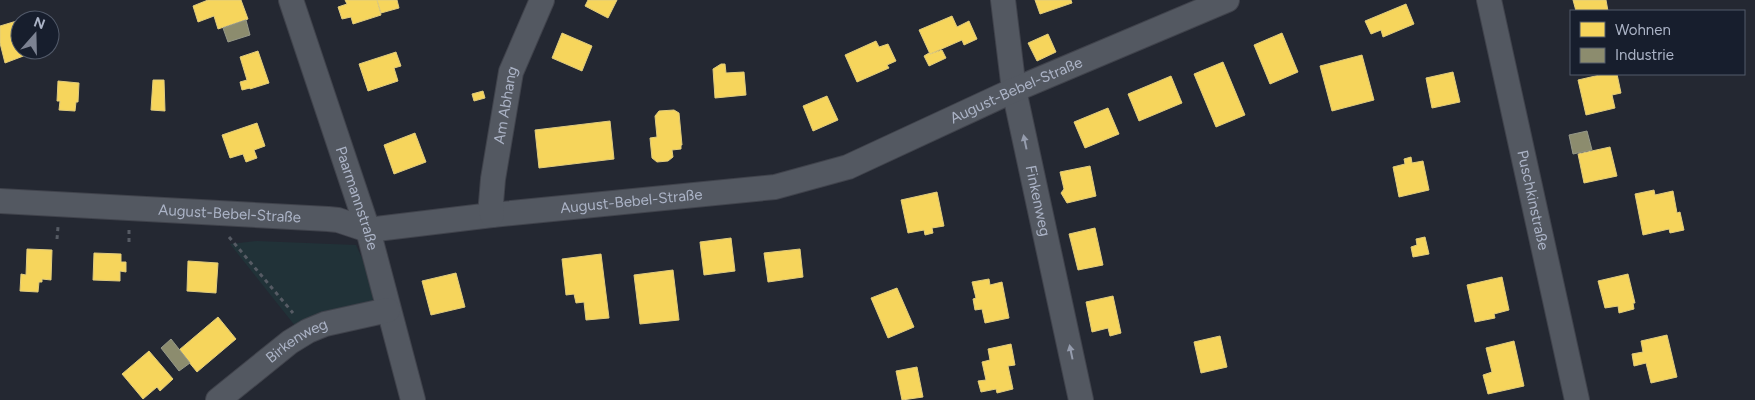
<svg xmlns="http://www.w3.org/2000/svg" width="1755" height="400" viewBox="0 0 1755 400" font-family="Figtree,sans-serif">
<rect width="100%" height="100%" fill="#242832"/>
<path fill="#213238" d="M 257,241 L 356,245 L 362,258 L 376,298 L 370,303 L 296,327 L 230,244 Z"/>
<path fill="#f6d55c" stroke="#e0cb7c" d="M 208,0 L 241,0 L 248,19 L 218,29 L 214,16 L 198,22 L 193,6 Z
M 345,0 L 377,0 L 381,15 L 353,24 L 351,17 L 342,19 L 338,7 L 347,4 Z
M 377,0 L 397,0 L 399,8 L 381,13 Z
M 588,0 L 617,0 L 608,18 L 585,6 Z
M 1035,0 L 1071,0 L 1072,3 L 1040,14 Z
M 1573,0 L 1606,0 L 1608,11 L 1576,11 Z
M 1406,4 L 1414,24 L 1383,37 L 1381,30 L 1371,34 L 1365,21 Z
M 952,16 L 957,27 L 969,21 L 977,39 L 964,45 L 962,40 L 930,54 L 919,30 Z
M 20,20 L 20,50 L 34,50 L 34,52 L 5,63 L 0,43 L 0,26 Z
M 562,33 L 592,46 L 582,71 L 552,58 Z
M 1282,33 L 1298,72 L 1270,84 L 1254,45 Z
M 1048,34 L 1056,52 L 1037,61 L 1028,43 Z
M 876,41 L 879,47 L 888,44 L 896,61 L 887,65 L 889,68 L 857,82 L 845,55 Z
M 942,50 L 946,58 L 929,66 L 924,56 L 929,53 L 930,54 Z
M 258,51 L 269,83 L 250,89 L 250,88 L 242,90 L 240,82 L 247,80 L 240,57 Z
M 396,52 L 401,66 L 394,68 L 398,81 L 368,91 L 359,64 Z
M 1362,55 L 1374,100 L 1332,111 L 1320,66 Z
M 1223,62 L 1245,115 L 1216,127 L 1194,74 Z
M 721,64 L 725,64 L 726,73 L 744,72 L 746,95 L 715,98 L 713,69 Z
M 1453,72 L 1460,102 L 1432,108 L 1426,78 Z
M 1604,74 L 1617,74 L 1621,93 L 1612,95 L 1615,108 L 1586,115 L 1578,80 Z
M 1171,76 L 1182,103 L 1139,121 L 1128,94 Z
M 153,80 L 164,80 L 165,111 L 151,110 Z
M 58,81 L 79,83 L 78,102 L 76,102 L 75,111 L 59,110 L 60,101 L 57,101 Z
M 483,91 L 485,98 L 474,101 L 472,94 Z
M 827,96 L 838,120 L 813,131 L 803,106 Z
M 1108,108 L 1119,134 L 1085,148 L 1074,122 Z
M 674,110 L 679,113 L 682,145 L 681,145 L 681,149 L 672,150 L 673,157 L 668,161 L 657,162 L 652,158 L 650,138 L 657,137 L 655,116 L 659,111 Z
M 610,121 L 614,159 L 539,168 L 535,130 Z
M 257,123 L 265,146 L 254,150 L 257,158 L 246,162 L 243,154 L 230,158 L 222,135 Z
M 415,133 L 426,162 L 394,174 L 384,145 Z
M 1610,147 L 1617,176 L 1584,183 L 1578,154 Z
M 1411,157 L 1412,163 L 1423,161 L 1429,190 L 1399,197 L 1393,167 L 1405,164 L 1404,159 Z
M 1090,166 L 1096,196 L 1067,203 L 1061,193 L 1064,189 L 1060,172 Z
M 1654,190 L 1655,195 L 1673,191 L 1677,213 L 1680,212 L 1684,230 L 1670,233 L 1669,229 L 1643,235 L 1635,194 Z
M 937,192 L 944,226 L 932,228 L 933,233 L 925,235 L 924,230 L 908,233 L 901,200 Z
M 1095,228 L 1103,265 L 1078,270 L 1069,234 Z
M 1425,237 L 1429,254 L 1413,257 L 1411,247 L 1417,245 L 1416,239 Z
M 731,238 L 735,271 L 704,275 L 700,242 Z
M 27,249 L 52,250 L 51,280 L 42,279 L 42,282 L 39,282 L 38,292 L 20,291 L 21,274 L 26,275 Z
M 800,249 L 803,277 L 768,282 L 764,253 Z
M 94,253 L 121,254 L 121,262 L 126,262 L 126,272 L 120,271 L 120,281 L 93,280 Z
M 601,254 L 609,318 L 586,320 L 584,302 L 576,303 L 574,294 L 566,295 L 562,259 Z
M 188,261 L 218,263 L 216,293 L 187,291 Z
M 673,270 L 679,320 L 640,324 L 634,275 Z
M 456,273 L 465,307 L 431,315 L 422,281 Z
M 1628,274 L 1635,303 L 1633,303 L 1634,309 L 1619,313 L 1618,306 L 1605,308 L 1598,281 Z
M 1502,277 L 1509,310 L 1494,314 L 1495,318 L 1475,322 L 1467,285 Z
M 989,279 L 990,285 L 1002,282 L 1009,318 L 985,323 L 982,309 L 975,310 L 973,299 L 976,298 L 972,282 Z
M 897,288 L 914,327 L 888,338 L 871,298 Z
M 1113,296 L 1121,333 L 1110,336 L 1108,328 L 1092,332 L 1086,302 Z
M 218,317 L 236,339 L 197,372 L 179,350 Z
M 1667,335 L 1677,377 L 1651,383 L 1646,363 L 1634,366 L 1632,354 L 1643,352 L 1641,341 Z
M 1220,336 L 1227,367 L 1201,373 L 1194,342 Z
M 1514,341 L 1524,386 L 1488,394 L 1483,375 L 1492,372 L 1486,348 Z
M 1011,344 L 1015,365 L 1008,366 L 1013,389 L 997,393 L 996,389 L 981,392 L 978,381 L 986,380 L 982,362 L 990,360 L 988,349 Z
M 149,351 L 173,379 L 160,391 L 157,387 L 143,399 L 122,374 Z
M 917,367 L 923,397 L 902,400 L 896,371 Z"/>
<path fill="#8c8c6e" stroke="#959888" d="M 246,20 L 250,35 L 228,42 L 223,28 Z
M 1587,131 L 1592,150 L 1573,154 L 1569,135 Z
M 171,339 L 190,363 L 179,371 L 161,348 Z"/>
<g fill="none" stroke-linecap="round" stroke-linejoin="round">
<defs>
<g id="street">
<path id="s1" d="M 291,0 L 368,230 L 413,400"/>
<path id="s2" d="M 1003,0 L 1014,90 L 1081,400"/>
<path id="s3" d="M 1489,0 L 1577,400"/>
<path id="s4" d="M 0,201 L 328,219 L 338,220 L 368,230 L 492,215 L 775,187 L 848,167 L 1014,90 L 1227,0"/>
<path id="s5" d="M 492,215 L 491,203 L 493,179 L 511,72 L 542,0"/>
<path id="s6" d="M 218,400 L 290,342 L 308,331 L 325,324 L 388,310"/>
</g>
</defs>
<use href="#street" stroke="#40434c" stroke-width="26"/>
<path stroke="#565b64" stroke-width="3" stroke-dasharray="4 4" stroke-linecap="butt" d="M 229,237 L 293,313
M 57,239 L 58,227
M 129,242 L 129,230"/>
<use href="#street" stroke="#535861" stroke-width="24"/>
</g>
<defs><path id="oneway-solid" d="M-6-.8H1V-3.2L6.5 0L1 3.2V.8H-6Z" transform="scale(1.25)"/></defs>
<g fill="#959cad">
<use href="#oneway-solid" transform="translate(1025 142) rotate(-102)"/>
<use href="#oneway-solid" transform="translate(1071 352) rotate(-102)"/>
</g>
<g text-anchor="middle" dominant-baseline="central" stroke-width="5" stroke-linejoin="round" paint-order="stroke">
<g font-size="15" fill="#abb3c6" stroke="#171e2d">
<text stroke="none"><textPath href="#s4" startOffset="1040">August-Bebel-Straße</textPath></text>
<text stroke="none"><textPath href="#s5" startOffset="111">Am Abhang</textPath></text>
<text stroke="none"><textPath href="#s1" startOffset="209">Paarmannstraße</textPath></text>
<text stroke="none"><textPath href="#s3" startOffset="205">Puschkinstraße</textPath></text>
<text stroke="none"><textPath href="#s2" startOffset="204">Finkenweg</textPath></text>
<text stroke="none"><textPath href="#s4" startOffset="635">August-Bebel-Straße</textPath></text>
<text stroke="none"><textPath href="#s4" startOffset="230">August-Bebel-Straße</textPath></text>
<text stroke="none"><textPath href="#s6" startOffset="99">Birkenweg</textPath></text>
</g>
</g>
<rect x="1570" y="10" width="175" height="65" fill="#171e2d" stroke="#525a6a"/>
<rect x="1580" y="22" width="25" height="15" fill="#f6d55c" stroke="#525a6a"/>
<text x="1615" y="35" font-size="15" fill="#abb3c6">Wohnen</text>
<rect x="1580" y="48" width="25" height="15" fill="#8c8c6e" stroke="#525a6a"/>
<text x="1615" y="60" font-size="15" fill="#abb3c6">Industrie</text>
<g transform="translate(35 35) rotate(20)"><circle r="24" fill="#171e2d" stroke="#525a6a"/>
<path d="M0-4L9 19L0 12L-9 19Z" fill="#7c8292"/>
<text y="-8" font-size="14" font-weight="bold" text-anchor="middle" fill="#abb3c6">N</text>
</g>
</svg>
